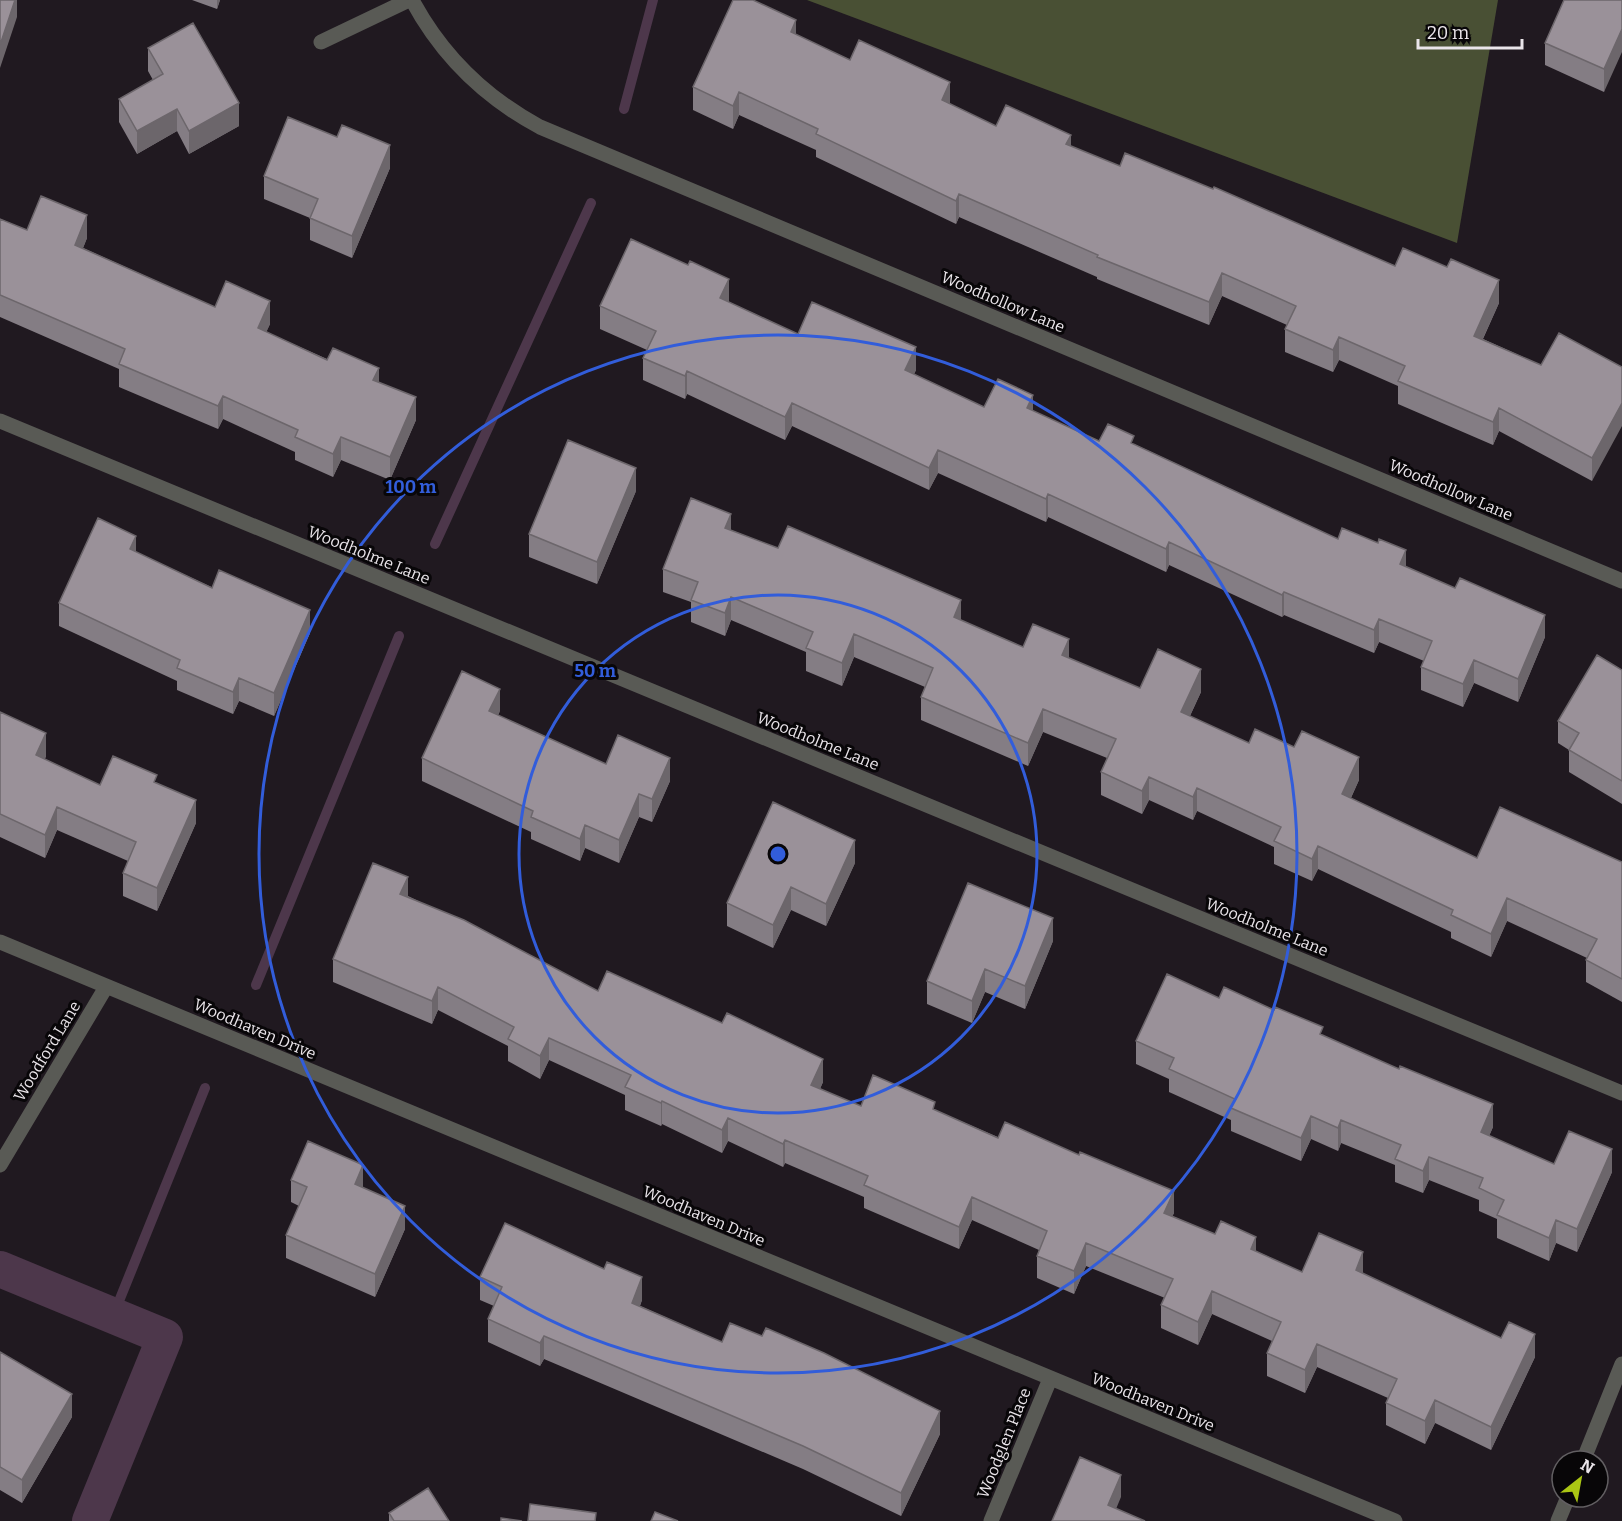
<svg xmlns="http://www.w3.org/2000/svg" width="1622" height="1521" viewBox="0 0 1622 1521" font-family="Bitter,serif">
<rect width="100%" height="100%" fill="#201920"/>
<path fill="#495034" d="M 807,0 L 1498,0 L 1457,243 Z"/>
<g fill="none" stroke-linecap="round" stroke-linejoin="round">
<path stroke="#4d374b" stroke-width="10" d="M 624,109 L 653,0
M 435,544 L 591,203
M 256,985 L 399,636
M 113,1316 L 205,1088"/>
<path stroke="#4d374b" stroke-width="36" d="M 0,1269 L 165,1337 L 90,1521"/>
<path stroke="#595a55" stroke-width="15" d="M 412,0 C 442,56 484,97 540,127 L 1622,581
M 321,42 L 409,0
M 0,421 L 1622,1093
M 0,942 L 1395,1521
M 0,1165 L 106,987
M 1583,1461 L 1622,1364
M 991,1521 L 1050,1379
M 1558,1521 L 1568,1497"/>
</g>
<path fill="#847d84" d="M 192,0 L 220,0 L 217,9 Z
M 1622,0 L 1604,92 L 1545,65 L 1545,43 Z
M 796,35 L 996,126 L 1071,146 L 1120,166 L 1499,303 L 1483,339 L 1541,365 L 1622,367 L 1592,481 L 1499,431 L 1493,445 L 1398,404 L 1398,386 L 1339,360 L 1333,372 L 1285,352 L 1285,329 L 1287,325 L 1222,296 L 1209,325 L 1097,279 L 1097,277 L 959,217 L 956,224 L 816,157 L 816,150 L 739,115 L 733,129 L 693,110 L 693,87 Z
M 148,48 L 239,126 L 189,154 L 177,131 L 137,154 L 119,122 L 119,99 L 153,80 L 148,71 Z
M 337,137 L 390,168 L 352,258 L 310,240 L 310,218 L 264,199 L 264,176 Z
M 0,219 L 27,230 L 87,238 L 83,248 L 215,307 L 270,324 L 266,332 L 379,382 L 416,420 L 390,480 L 341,460 L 333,477 L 295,460 L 295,452 L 223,419 L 218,429 L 119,387 L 119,369 L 0,317 Z
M 688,265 L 729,302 L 798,334 L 916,370 L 914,374 L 984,407 L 1033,411 L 1099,441 L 1134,444 L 1338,539 L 1406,567 L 1545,637 L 1518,702 L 1474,683 L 1463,707 L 1421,690 L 1421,667 L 1424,661 L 1379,642 L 1374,653 L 1284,615 L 1282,617 L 1169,565 L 1166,572 L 1048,517 L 1046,522 L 938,473 L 929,490 L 792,426 L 785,440 L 687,394 L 685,399 L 643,380 L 643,358 L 647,350 L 600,329 L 600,306 Z
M 636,491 L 597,584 L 529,557 L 529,534 Z
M 731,530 L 961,620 L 1023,647 L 1069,658 L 1140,688 L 1201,692 L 1190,716 L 1249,743 L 1359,780 L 1351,798 L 1477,858 L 1622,862 L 1622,1002 L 1586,982 L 1586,960 L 1587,958 L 1507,921 L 1491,957 L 1451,938 L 1451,932 L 1318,869 L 1312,881 L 1274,864 L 1274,847 L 1197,811 L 1193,820 L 1149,800 L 1142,814 L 1101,795 L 1101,772 L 1107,758 L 1043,732 L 1028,766 L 921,720 L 921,697 L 925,687 L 854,657 L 842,686 L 806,671 L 806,652 L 731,620 L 725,636 L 691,622 L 691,602 L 663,592 L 663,569 Z
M 136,552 L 310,633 L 274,716 L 239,701 L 233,714 L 177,690 L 177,681 L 59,626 L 59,603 Z
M 1622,670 L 1622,804 L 1569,772 L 1569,750 L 1558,743 L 1558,721 Z
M 500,711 L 498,715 L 606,764 L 670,781 L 652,822 L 639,817 L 619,863 L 585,848 L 580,861 L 531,839 L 531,832 L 422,781 L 422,758 Z
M 0,712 L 46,756 L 45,759 L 100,785 L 157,783 L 196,823 L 157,911 L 123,896 L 123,873 L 128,861 L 57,830 L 45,858 L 0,837 Z
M 855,863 L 826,926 L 791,910 L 773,948 L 727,926 L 727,903 Z
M 408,896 L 598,991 L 823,1082 L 820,1089 L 861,1106 L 935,1110 L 1174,1213 L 1172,1216 L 1256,1251 L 1302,1272 L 1363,1274 L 1535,1357 L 1491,1450 L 1435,1423 L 1425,1444 L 1386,1425 L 1386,1403 L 1388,1398 L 1317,1367 L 1305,1393 L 1267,1376 L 1267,1353 L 1272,1341 L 1212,1314 L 1198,1345 L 1161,1328 L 1161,1305 L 1165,1298 L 1086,1266 L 1074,1294 L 1037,1278 L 1037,1256 L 1039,1250 L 972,1220 L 959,1249 L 864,1208 L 864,1197 L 785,1163 L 783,1167 L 728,1141 L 722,1153 L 662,1124 L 661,1126 L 625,1110 L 625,1095 L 549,1060 L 540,1079 L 508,1061 L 508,1046 L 438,1010 L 432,1024 L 333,982 L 333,959 Z
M 1053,941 L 1025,1009 L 985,992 L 972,1023 L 927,1004 L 927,981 Z
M 1219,998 L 1323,1036 L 1493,1127 L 1489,1136 L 1554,1164 L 1612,1172 L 1577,1252 L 1556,1243 L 1549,1261 L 1497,1238 L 1497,1219 L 1479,1211 L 1479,1200 L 1429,1180 L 1423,1193 L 1395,1182 L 1395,1165 L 1341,1143 L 1338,1151 L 1311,1139 L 1301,1161 L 1231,1131 L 1231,1120 L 1169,1092 L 1169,1079 L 1136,1064 L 1136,1041 Z
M 291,1180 L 363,1188 L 405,1229 L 375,1297 L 286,1258 L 286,1235 L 299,1206 L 291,1202 Z
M 480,1277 L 642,1300 L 640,1306 L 722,1342 L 940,1434 L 901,1516 L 803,1469 L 544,1359 L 540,1366 L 488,1342 L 488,1319 L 494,1306 L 480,1300 Z
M 0,1352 L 72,1417 L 22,1503 L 0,1490 Z
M 389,1513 L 449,1521 L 389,1521 Z"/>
<path fill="#6c666b" d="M 15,0 L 17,0 L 17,17 L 0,68 L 0,45 Z
M 217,0 L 220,0 L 217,9 Z
M 796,20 L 796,43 L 791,32 Z
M 1622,29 L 1622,52 L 1604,92 L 1604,69 Z
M 950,82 L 950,105 L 942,100 Z
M 739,92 L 739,115 L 733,129 L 733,106 Z
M 239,103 L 239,126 L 189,154 L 189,131 Z
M 177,109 L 177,131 L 137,154 L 137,131 Z
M 1071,135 L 1071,158 L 1066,144 Z
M 390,145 L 390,168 L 352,258 L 352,236 Z
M 959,194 L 959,217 L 956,224 L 956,201 Z
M 87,215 L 87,238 L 75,268 L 75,245 Z
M 1222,273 L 1222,296 L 1209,325 L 1209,302 Z
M 729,279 L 729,302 L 720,298 Z
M 1499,280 L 1499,303 L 1474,358 L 1474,336 Z
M 270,301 L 270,324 L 258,351 L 258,328 Z
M 1339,337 L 1339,360 L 1333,372 L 1333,350 Z
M 916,347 L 916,370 L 905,393 L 905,370 Z
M 379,368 L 379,390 L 373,380 Z
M 687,371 L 687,394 L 685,399 L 685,376 Z
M 1033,395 L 1033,418 L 1027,408 Z
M 223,396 L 223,419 L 218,429 L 218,406 Z
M 416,397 L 416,420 L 390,480 L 390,457 Z
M 792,403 L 792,426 L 785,440 L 785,417 Z
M 1622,403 L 1622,426 L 1592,481 L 1592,458 Z
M 1499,408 L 1499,431 L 1493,445 L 1493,422 Z
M 341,437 L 341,460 L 333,477 L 333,454 Z
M 938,450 L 938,473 L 929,490 L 929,468 Z
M 636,468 L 636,491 L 597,584 L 597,562 Z
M 1048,494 L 1048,517 L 1046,522 L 1046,499 Z
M 731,514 L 731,537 L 725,528 Z
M 136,536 L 136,559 L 130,549 Z
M 1169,542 L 1169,565 L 1166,572 L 1166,549 Z
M 1406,550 L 1406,573 L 1400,564 Z
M 1284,592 L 1284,615 L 1282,617 L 1282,595 Z
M 731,597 L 731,620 L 725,636 L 725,613 Z
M 961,600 L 961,623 L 954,617 Z
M 310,610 L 310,633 L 274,716 L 274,693 Z
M 1545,615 L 1545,637 L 1518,702 L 1518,679 Z
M 1379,619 L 1379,642 L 1374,653 L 1374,630 Z
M 854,634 L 854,657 L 842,686 L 842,663 Z
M 1069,639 L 1069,662 L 1062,655 Z
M 1474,660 L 1474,683 L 1463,707 L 1463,684 Z
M 1201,669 L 1201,692 L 1181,735 L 1181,712 Z
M 239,678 L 239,701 L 233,714 L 233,692 Z
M 500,689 L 500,711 L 489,734 L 489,711 Z
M 1043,709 L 1043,732 L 1028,766 L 1028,743 Z
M 46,733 L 46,756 L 36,777 L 36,755 Z
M 1359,757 L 1359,780 L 1342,817 L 1342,794 Z
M 670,758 L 670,781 L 652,822 L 652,799 Z
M 1149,777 L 1149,800 L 1142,814 L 1142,791 Z
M 1197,788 L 1197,811 L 1193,820 L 1193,797 Z
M 639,794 L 639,817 L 619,863 L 619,840 Z
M 196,800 L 196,823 L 157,911 L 157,888 Z
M 57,807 L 57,830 L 45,858 L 45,835 Z
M 585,825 L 585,848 L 580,861 L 580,839 Z
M 855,840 L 855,863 L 826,926 L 826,904 Z
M 1318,846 L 1318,869 L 1312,881 L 1312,859 Z
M 408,877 L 408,900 L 400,894 Z
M 791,887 L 791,910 L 773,948 L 773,925 Z
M 1507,898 L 1507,921 L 1491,957 L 1491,934 Z
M 1053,918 L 1053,941 L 1025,1009 L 1025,986 Z
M 985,969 L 985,992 L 972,1023 L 972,1001 Z
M 438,987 L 438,1010 L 432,1024 L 432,1001 Z
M 549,1038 L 549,1060 L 540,1079 L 540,1056 Z
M 823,1059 L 823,1082 L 811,1108 L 811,1085 Z
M 662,1101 L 662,1124 L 661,1126 L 661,1103 Z
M 1493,1104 L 1493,1127 L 1481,1155 L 1481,1132 Z
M 1311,1116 L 1311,1139 L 1301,1161 L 1301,1138 Z
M 728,1118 L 728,1141 L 722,1153 L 722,1130 Z
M 1341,1120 L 1341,1143 L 1338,1151 L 1338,1128 Z
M 785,1140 L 785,1163 L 783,1167 L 783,1144 Z
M 1612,1149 L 1612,1172 L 1577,1252 L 1577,1229 Z
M 1429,1157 L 1429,1180 L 1423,1193 L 1423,1171 Z
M 363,1165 L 363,1188 L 355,1184 Z
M 1174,1191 L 1174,1213 L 1164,1236 L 1164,1213 Z
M 972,1197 L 972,1220 L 959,1249 L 959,1227 Z
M 405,1206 L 405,1229 L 375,1297 L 375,1274 Z
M 1556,1220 L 1556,1243 L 1549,1261 L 1549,1238 Z
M 1256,1237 L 1256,1260 L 1251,1249 Z
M 1086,1243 L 1086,1266 L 1074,1294 L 1074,1271 Z
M 1363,1252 L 1363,1275 L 1356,1270 Z
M 642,1277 L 642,1300 L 632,1326 L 632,1303 Z
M 1212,1291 L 1212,1314 L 1198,1345 L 1198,1322 Z
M 1535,1334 L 1535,1357 L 1491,1450 L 1491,1427 Z
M 544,1336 L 544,1359 L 540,1366 L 540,1343 Z
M 1317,1344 L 1317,1367 L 1305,1393 L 1305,1370 Z
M 72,1394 L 72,1417 L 22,1503 L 22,1480 Z
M 1435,1400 L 1435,1423 L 1425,1444 L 1425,1421 Z
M 940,1411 L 940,1434 L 901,1516 L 901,1493 Z
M 1121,1475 L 1121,1497 L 1111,1521 L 1108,1505 Z"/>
<path fill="#9a9199" stroke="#6c666b" stroke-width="1.5" d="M 0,0 L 15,0 L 0,45 Z
M 733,0 L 753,0 L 796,20 L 791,32 L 850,60 L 859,40 L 950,82 L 942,100 L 996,126 L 1006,105 L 1071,135 L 1066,144 L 1120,166 L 1125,153 L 1213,189 L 1214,187 L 1395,266 L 1403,248 L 1447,267 L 1451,259 L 1499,280 L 1474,336 L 1541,365 L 1559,333 L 1622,367 L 1622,403 L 1592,458 L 1499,408 L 1493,422 L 1398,381 L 1405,366 L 1339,337 L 1333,350 L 1285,329 L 1296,306 L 1222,273 L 1209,302 L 1097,257 L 1098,255 L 959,194 L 956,201 L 816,134 L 818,129 L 739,92 L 733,106 L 693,87 Z
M 1564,0 L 1622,0 L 1622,29 L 1604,69 L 1545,43 Z
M 193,23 L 239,103 L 189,131 L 177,109 L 137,131 L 119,99 L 163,74 L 148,48 Z
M 288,117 L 337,137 L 342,125 L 390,145 L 352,236 L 310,218 L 318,199 L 264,176 Z
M 41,196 L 87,215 L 75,245 L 215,307 L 226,281 L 270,301 L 258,328 L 327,360 L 333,348 L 379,368 L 373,380 L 416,397 L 390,457 L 341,437 L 333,454 L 295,437 L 298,430 L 223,396 L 218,406 L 119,364 L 125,349 L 0,295 L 0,219 L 27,230 Z
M 631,239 L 688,265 L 690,261 L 729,279 L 720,298 L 798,334 L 812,302 L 916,347 L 905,370 L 984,407 L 998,379 L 1033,395 L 1027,408 L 1099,441 L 1108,424 L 1134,436 L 1131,443 L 1338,539 L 1342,528 L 1378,543 L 1379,539 L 1406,550 L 1400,564 L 1455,588 L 1460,578 L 1545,615 L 1518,679 L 1474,660 L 1463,684 L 1421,667 L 1432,641 L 1379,619 L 1374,630 L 1284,592 L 1282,595 L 1169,542 L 1166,549 L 1048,494 L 1046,499 L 938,450 L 929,468 L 792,403 L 785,417 L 687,371 L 685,376 L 643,358 L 656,331 L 600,306 Z
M 568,440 L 636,468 L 597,562 L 529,534 Z
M 691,498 L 731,514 L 725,528 L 778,548 L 788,526 L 961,600 L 954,617 L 1023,647 L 1033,624 L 1069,639 L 1062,655 L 1140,688 L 1158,649 L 1201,669 L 1181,712 L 1249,743 L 1255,729 L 1294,747 L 1302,731 L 1359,757 L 1342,794 L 1477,858 L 1500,807 L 1622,862 L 1622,979 L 1586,960 L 1597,939 L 1507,898 L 1491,934 L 1451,915 L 1453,910 L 1318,846 L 1312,859 L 1274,841 L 1281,827 L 1197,788 L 1193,797 L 1149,777 L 1142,791 L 1101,772 L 1116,739 L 1043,709 L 1028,743 L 921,697 L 933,668 L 854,634 L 842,663 L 806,648 L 813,632 L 731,597 L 725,613 L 691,600 L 698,582 L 663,569 Z
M 98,518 L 136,536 L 130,549 L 212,588 L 219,570 L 310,610 L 274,693 L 239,678 L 233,692 L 177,668 L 180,660 L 59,603 Z
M 1597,655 L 1622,670 L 1622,781 L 1569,750 L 1579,733 L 1558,721 Z
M 462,671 L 500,689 L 489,711 L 606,764 L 618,735 L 670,758 L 652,799 L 639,794 L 619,840 L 585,825 L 580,839 L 531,817 L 533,811 L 422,758 Z
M 0,712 L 46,733 L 36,755 L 100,785 L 113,756 L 157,775 L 154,782 L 196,800 L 157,888 L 123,873 L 136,842 L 57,807 L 45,835 L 0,814 Z
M 773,802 L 855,840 L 826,904 L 791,887 L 773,925 L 727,903 Z
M 373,863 L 408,877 L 400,894 L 464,920 L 598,991 L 607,971 L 722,1023 L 727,1013 L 823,1059 L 811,1085 L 861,1106 L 873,1075 L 935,1102 L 933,1109 L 998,1138 L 1005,1122 L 1079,1155 L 1080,1152 L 1174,1191 L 1164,1213 L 1215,1234 L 1221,1221 L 1256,1237 L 1251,1249 L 1302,1272 L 1319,1233 L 1363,1252 L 1356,1270 L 1501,1338 L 1509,1322 L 1535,1334 L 1491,1427 L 1435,1400 L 1425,1421 L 1386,1403 L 1397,1379 L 1317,1344 L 1305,1370 L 1267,1353 L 1281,1322 L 1212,1291 L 1198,1322 L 1161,1305 L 1173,1279 L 1086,1243 L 1074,1271 L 1037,1256 L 1047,1231 L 972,1197 L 959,1227 L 864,1185 L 868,1176 L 785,1140 L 783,1144 L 728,1118 L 722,1130 L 662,1101 L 661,1103 L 625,1087 L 631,1075 L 549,1038 L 540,1056 L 508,1039 L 514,1027 L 438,987 L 432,1001 L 333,959 Z
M 968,883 L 1053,918 L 1025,986 L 985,969 L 972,1001 L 927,981 Z
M 1167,974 L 1219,998 L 1224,987 L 1274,1010 L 1275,1007 L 1323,1027 L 1320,1034 L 1399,1069 L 1400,1066 L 1493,1104 L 1481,1132 L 1554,1164 L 1569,1131 L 1612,1149 L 1577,1229 L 1556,1220 L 1549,1238 L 1497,1215 L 1504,1200 L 1479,1188 L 1483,1178 L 1429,1157 L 1423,1171 L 1395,1159 L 1401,1145 L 1341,1120 L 1338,1128 L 1311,1116 L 1301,1138 L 1231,1108 L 1235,1099 L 1169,1069 L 1174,1058 L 1136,1041 Z
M 308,1141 L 363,1165 L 355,1184 L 405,1206 L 375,1274 L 286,1235 L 307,1187 L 291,1180 Z
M 505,1223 L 604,1269 L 607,1262 L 642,1277 L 632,1303 L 722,1342 L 730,1323 L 762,1336 L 766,1328 L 824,1353 L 940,1411 L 901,1493 L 803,1446 L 544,1336 L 540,1343 L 488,1319 L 502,1287 L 480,1277 Z
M 0,1352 L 72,1394 L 22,1480 L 0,1467 Z
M 1080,1457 L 1121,1475 L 1108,1505 L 1145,1521 L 1052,1521 Z
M 428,1488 L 449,1521 L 394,1521 L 389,1513 Z
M 530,1504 L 596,1513 L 595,1521 L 528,1521 Z
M 655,1512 L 678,1521 L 651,1521 Z
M 501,1518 L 522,1521 L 501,1521 Z"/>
<g fill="none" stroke="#325dda" stroke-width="3">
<circle cx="778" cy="854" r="259"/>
<circle cx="778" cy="854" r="519"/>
</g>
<g text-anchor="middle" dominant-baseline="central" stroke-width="6" stroke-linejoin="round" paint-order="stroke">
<g font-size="16" fill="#eae5ea" stroke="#080608">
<text transform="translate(1003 302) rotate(23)">Woodhollow Lane</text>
<text transform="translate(1451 490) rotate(23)">Woodhollow Lane</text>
<text transform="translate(369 555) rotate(22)">Woodholme Lane</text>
<text transform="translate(818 741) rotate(22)">Woodholme Lane</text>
<text transform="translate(1267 927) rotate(22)">Woodholme Lane</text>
<text transform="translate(255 1029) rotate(23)">Woodhaven Drive</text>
<text transform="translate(47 1051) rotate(-59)">Woodford Lane</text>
<text transform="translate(704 1216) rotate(23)">Woodhaven Drive</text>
<text transform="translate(1153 1402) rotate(22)">Woodhaven Drive</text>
<text transform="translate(1004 1443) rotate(-68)">Woodglen Place</text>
</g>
</g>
<circle cx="778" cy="854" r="9" fill="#325dda" stroke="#080608" stroke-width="3"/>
<g font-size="18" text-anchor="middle" font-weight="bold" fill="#325dda" stroke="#080608" stroke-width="6" stroke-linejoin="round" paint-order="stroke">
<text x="411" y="493">100 m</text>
<text x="595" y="677">50 m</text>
</g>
<g transform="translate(1580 1479) rotate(31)"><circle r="28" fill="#080608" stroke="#625f62" stroke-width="1.5"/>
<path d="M0-4.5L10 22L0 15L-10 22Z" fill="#abc614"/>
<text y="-9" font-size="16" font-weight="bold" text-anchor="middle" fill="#eae5ea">N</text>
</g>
<path d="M1418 39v9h104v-9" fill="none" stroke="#eae5ea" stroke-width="3"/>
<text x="1427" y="39" font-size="18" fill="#eae5ea" stroke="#080608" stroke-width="4.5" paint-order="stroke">20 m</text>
</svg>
